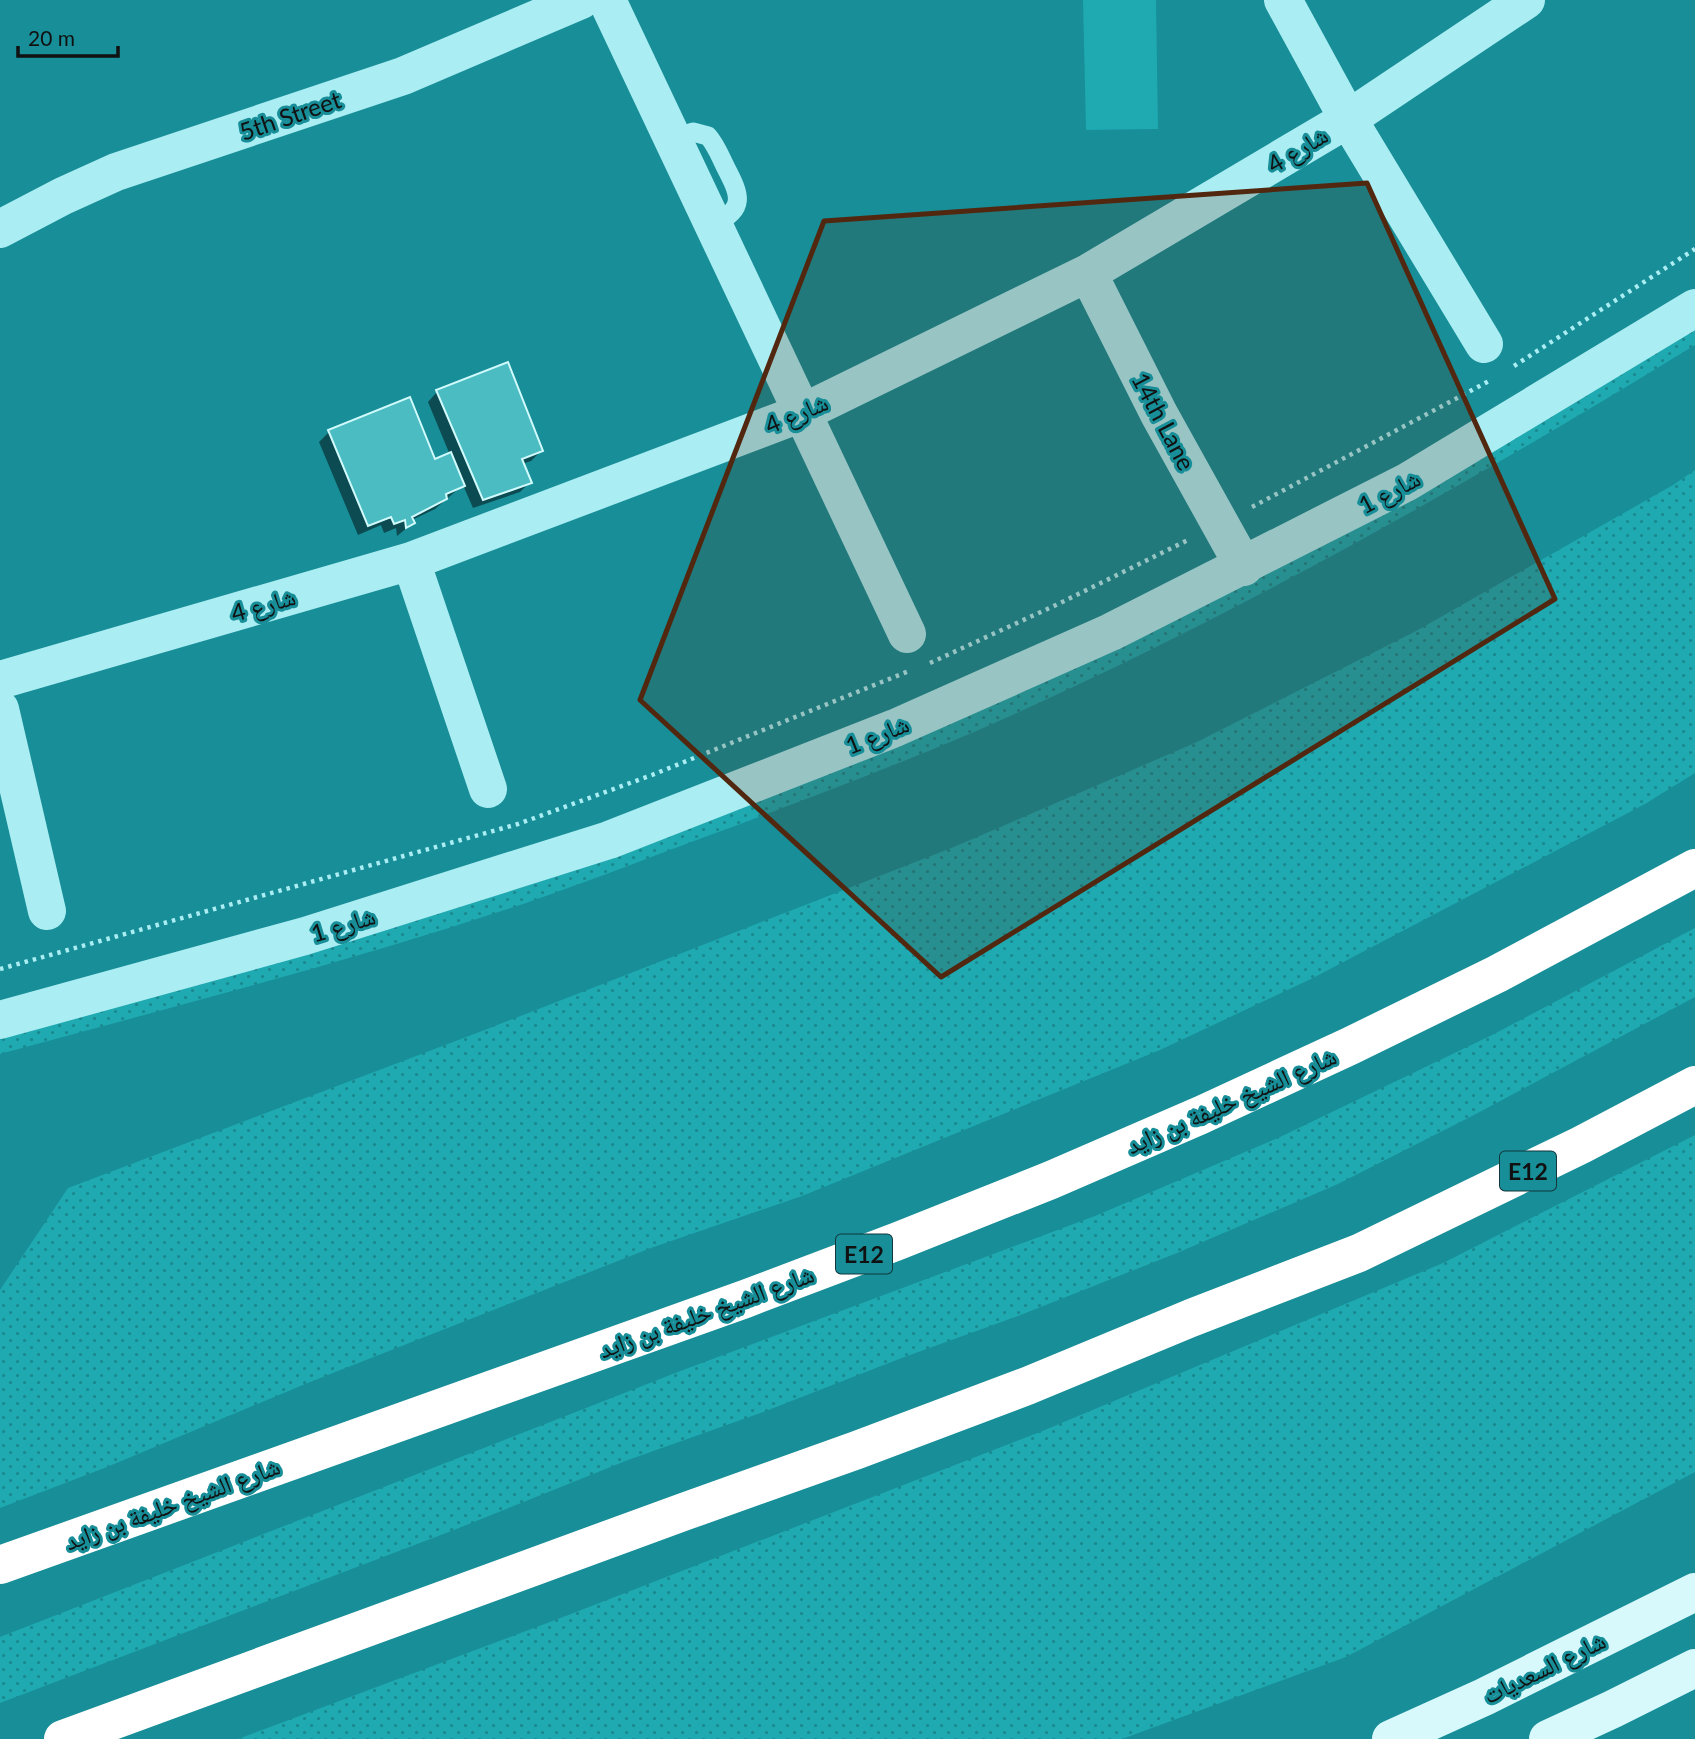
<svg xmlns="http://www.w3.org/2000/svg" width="1695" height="1739" viewBox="0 0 1695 1739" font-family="Lato,'Noto Naskh Arabic',sans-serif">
<defs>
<pattern id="garden-dots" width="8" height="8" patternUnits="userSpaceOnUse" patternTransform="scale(1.75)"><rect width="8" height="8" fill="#1fa9b1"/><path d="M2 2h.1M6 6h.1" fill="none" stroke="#1a888f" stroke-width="1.8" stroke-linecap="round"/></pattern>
</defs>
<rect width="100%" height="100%" fill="#178e98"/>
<path fill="url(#garden-dots)" d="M 1695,323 L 1695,345 C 1476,479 1253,606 1019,712 C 926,754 830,790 735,826 C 665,851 596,879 526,903 C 353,961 176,1006 0,1054 L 0,1035 L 893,746 Z
M 1695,470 L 1695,773 L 1645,804 L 1311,979 L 1160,1050 L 802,1196 L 651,1248 L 310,1382 L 107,1467 L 0,1508 L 0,1290 L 68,1188 L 482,1031 L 954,847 L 1195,743 L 1418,630 L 1673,485 Z
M 1695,928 L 1695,997 L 1474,1115 L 1338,1184 L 1177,1253 L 1018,1316 L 899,1359 L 766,1411 L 628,1460 L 454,1530 L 0,1703 L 0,1637 L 683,1370 L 1095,1216 L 1280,1137 L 1494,1034 Z
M 1695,1135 L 1695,1472 L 1346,1657 L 1122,1739 L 238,1739 L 571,1614 L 1040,1432 L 1443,1263 Z"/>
<path fill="#1fa9b1" d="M 1083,0 L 1156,0 L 1158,129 L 1086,130 Z"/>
<path fill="#0007" d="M 437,392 L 541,451 L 531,461 L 522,464 L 530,482 L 520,492 L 473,508 L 463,485 L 435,509 L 412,520 L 413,523 L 397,536 L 396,528 L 384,533 L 381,525 L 358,535 L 319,442 L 329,432 L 435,461 L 450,455 L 428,402 Z"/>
<path fill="#4cbcc3" stroke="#d1fafc" stroke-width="2" d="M 508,362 L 543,451 L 522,459 L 532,483 L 483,500 L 436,390 Z
M 410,397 L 435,459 L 451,452 L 465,486 L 446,494 L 447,499 L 412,517 L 415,523 L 406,528 L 405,520 L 394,524 L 391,517 L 368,526 L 328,430 Z"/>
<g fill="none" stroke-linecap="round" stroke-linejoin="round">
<path stroke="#aaedf2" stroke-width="4.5" stroke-dasharray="3.5 5" stroke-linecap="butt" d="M 1514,366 L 1695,249
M 1252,507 L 1491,380
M 930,663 L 1056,605 L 1188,540
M 0,969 L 518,824 L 652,775 L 909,671"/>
<path stroke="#aaedf2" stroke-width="19" d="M 672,139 L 693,132 L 708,136 C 716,145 720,156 725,166 C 740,195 747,208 713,225"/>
<path stroke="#aaedf2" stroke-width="38" d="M 607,0 L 907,634
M 1283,0 L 1348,119 L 1484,344
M 0,229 L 63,196 L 116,172 L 403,76 L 581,0
M 1088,273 L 1159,414 L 1244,567
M 411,561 L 488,789
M 0,680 L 411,561 L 802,413 L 1088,273 L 1348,119 L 1526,0
M 0,709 L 47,911
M 0,1020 L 305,936 L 609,840 L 895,728 L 1111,632 L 1407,482 L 1695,308"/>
<path stroke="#d8f9fc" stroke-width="38" d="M 1391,1739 L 1484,1697 L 1695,1592
M 1548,1739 L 1613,1709 L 1695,1668"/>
<path stroke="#fff" stroke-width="38" d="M 0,1565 L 745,1299 L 898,1241 L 1051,1180 L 1201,1115 L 1350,1046 L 1497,974 L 1695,868
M 63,1739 L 686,1511 L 857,1450 L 1027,1386 L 1191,1318 L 1359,1253 L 1581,1145 L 1695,1085"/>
</g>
<path fill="#522710" fill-opacity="0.2" stroke="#522710" stroke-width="5" stroke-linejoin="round" d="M 1367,183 L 1555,599 L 941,977 L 640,700 L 824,221 Z"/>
<g text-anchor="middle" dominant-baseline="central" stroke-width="6" stroke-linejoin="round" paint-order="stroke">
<g fill="#178e98" stroke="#13363a" stroke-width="2">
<rect x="1500" y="1151.5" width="56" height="39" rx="5"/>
<rect x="836" y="1234.5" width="56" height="39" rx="5"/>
</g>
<g font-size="23" font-weight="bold" fill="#111">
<text x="1528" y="1171">E12</text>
<text x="864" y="1254">E12</text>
</g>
<g font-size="24" fill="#111" stroke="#178e98">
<text transform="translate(290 115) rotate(-19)">5th Street</text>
<text transform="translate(1297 149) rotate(-31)">شارع 4</text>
<text transform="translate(796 413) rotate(-23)">شارع 4</text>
<text transform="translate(1164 421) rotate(62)">14th Lane</text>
<text transform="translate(1389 491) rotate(-28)">شارع 1</text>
<text transform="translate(263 604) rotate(-16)">شارع 4</text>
<text transform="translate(877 734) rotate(-22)">شارع 1</text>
<text transform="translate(343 924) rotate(-17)">شارع 1</text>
<text transform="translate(1231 1100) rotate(-24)">شارع الشيخ خليفة بن زايد</text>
<text transform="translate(706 1311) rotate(-20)">شارع الشيخ خليفة بن زايد</text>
<text transform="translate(172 1503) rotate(-20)">شارع الشيخ خليفة بن زايد</text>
<text transform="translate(1544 1667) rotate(-26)">شارع السعديات</text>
</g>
</g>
<path d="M18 46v10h100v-10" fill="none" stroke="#111111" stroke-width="3.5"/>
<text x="28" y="46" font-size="21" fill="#111111" stroke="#178e98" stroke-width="5" paint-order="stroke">20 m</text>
</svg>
